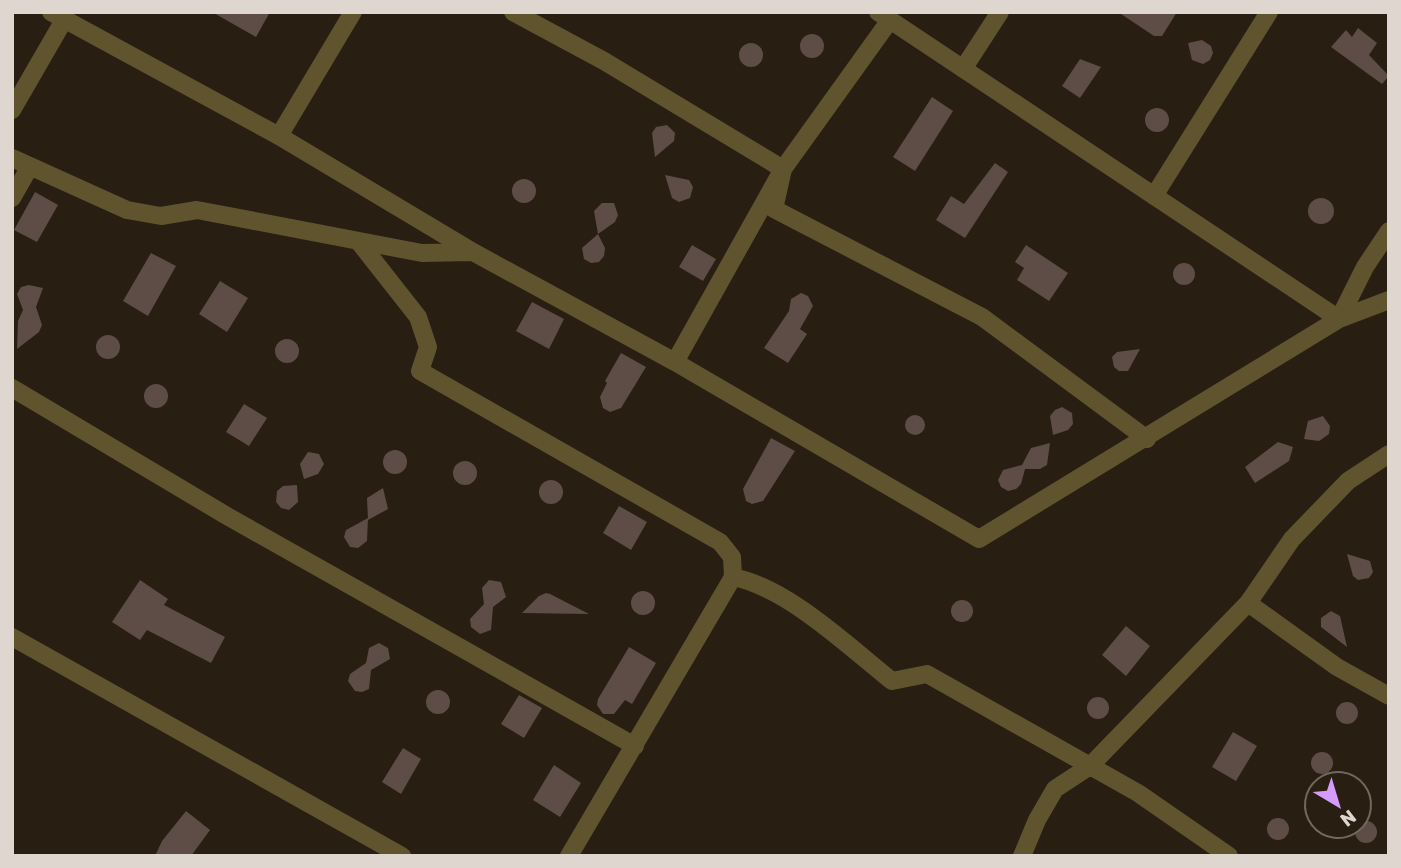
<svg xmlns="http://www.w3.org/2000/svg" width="1401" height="868" viewBox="0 0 1401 868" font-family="Rubik,sans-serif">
<rect width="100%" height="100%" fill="#281e12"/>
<path fill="#5e4d46" d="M 212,12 L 270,12 L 256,37 Z
M 1118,12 L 1177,12 L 1162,36 L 1154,36 Z
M 1358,28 L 1377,43 L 1369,55 L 1389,76 L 1382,84 L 1331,47 L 1346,30 L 1352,37 Z
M800 46a12 12 0 1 1 24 0a12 12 0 1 1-24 0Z
M 1202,40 L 1211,46 L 1213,53 L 1210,60 L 1203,64 L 1192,60 L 1188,43 Z
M739 55a12 12 0 1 1 24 0a12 12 0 1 1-24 0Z
M 1080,59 L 1101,67 L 1080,98 L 1062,86 Z
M 932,97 L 953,111 L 915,171 L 893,157 Z
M1145 120a12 12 0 1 1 24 0a12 12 0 1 1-24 0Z
M 667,125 L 675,133 L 674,141 L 655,157 L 652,133 L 656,127 Z
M 995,163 L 1008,172 L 965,238 L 936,220 L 951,196 L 964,204 Z
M 665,175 L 689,180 L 693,187 L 690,198 L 679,202 L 672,198 Z
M512 191a12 12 0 1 1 24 0a12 12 0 1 1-24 0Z
M 35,192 L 58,205 L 37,242 L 14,230 Z
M1308 211a13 13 0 1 1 26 0a13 13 0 1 1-26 0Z
M 602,203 L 614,203 L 618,215 L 615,222 L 598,234 L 605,248 L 604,256 L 599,262 L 591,263 L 584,259 L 582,248 L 598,234 L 594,211 Z
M 692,245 L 716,259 L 703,281 L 679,267 Z
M 1026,245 L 1068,273 L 1049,301 L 1017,280 L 1024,268 L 1015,262 Z
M 151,253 L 176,266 L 148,316 L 123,301 Z
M1173 274a11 11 0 1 1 22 0a11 11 0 1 1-22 0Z
M 220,281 L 248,298 L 227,332 L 199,314 Z
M 29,285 L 43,288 L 36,307 L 42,325 L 39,332 L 17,349 L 18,321 L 23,310 L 17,294 L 21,287 Z
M 801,293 L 808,296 L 813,306 L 800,329 L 807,334 L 788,363 L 764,348 L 789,311 L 791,299 Z
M 532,302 L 564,319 L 549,349 L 516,331 Z
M96 347a12 12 0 1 1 24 0a12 12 0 1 1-24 0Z
M275 351a12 12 0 1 1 24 0a12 12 0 1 1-24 0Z
M 1140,349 L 1128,371 L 1119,371 L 1114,367 L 1112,357 L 1117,352 Z
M 621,353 L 646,367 L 621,408 L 610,412 L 603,408 L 600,397 L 607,383 L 605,381 Z
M144 396a12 12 0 1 1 24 0a12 12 0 1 1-24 0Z
M 244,404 L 267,418 L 249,446 L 226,432 Z
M 1062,407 L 1072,413 L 1073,424 L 1068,430 L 1053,435 L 1050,416 L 1055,410 Z
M905 425a10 10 0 1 1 20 0a10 10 0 1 1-20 0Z
M 1323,416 L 1330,426 L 1329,434 L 1319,441 L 1304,439 L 1308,421 Z
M 771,438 L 795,451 L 763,501 L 752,504 L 746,501 L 743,489 Z
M 1278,442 L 1293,447 L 1289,461 L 1255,483 L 1245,467 Z
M 1050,443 L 1047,465 L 1040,469 L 1025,469 L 1021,484 L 1016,489 L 1008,491 L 1001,487 L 998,480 L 1003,470 L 1022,465 L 1031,448 Z
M383 462a12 12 0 1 1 24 0a12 12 0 1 1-24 0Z
M 308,452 L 319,454 L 324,464 L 318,474 L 304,479 L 300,464 Z
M453 473a12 12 0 1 1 24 0a12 12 0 1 1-24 0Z
M539 492a12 12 0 1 1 24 0a12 12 0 1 1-24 0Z
M 297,485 L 298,502 L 289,510 L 281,508 L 276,502 L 277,491 L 283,486 Z
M 383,488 L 388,509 L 368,520 L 367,498 Z
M 619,506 L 647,522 L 631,550 L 603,533 Z
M 368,518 L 367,541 L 358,548 L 350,547 L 344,537 L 346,530 Z
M 1347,554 L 1370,561 L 1373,572 L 1369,578 L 1358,580 L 1353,576 Z
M 140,580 L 168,599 L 164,605 L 225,637 L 211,663 L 147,630 L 140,640 L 112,622 Z
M 489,580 L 501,582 L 506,597 L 493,607 L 491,630 L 480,634 L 471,627 L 470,619 L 484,604 L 482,588 Z
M631 603a12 12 0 1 1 24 0a12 12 0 1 1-24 0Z
M 546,593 L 550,594 L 589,614 L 522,613 L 539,596 Z
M951 611a11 11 0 1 1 22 0a11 11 0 1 1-22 0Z
M 1331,611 L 1340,616 L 1347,647 L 1321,627 L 1321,618 Z
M 1126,626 L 1150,646 L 1126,676 L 1102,655 Z
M 379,643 L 388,648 L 390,659 L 371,670 L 369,689 L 362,692 L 355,691 L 348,681 L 350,674 L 366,663 L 369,648 Z
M 629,647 L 656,663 L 632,704 L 625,700 L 614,714 L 603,714 L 597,705 L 598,699 Z
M426 702a12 12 0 1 1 24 0a12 12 0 1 1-24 0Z
M 519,695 L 542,708 L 524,738 L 501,724 Z
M1087 708a11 11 0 1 1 22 0a11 11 0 1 1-22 0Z
M1336 713a11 11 0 1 1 22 0a11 11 0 1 1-22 0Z
M 1233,732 L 1257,746 L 1236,781 L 1212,767 Z
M 403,748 L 421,759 L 401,794 L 382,782 Z
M1311 763a11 11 0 1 1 22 0a11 11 0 1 1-22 0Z
M 554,765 L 581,783 L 560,817 L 533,800 Z
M 186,811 L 210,830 L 191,856 L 155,856 L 162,841 Z
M1267 829a11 11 0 1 1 22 0a11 11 0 1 1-22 0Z
M1355 832a11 11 0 1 1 22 0a11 11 0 1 1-22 0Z"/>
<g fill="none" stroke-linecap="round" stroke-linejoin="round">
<path stroke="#60542f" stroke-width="18" d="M 51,12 L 279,136 L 473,252 L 675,362 L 979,539 L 1339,319 L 1389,300
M 513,12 L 604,61 L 783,169 L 774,209 L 982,317 L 1147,439
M 878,12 L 1339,319 L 1365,267 L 1389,231
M 963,69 L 1000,12
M 12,110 L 64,20
M 279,136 L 353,12
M 12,158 L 127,210 L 161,216 L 197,210 L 422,253 L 472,252
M 1154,196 L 1269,12
M 12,198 L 29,168
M 359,242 L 418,317 L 428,347 L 420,371 L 720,542 L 732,557 L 733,577 L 569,856
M 675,362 L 783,169 L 890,20
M 12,388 L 227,516 L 635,746
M 733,577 C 788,588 848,646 892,681 L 927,674 L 1138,793 L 1229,856
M 1248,603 L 1337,667 L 1389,696
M 12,637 L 402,856
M 1022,856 L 1037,820 L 1055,789 L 1090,766 L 1248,603 L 1292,539 L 1348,481 L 1389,454"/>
</g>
<rect width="1401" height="868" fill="none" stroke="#ded6cf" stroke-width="28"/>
<g transform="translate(1338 805) rotate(142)"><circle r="33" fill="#281e12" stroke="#71685e" stroke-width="2"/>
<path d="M0-5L12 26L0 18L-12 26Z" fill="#d69bfa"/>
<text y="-10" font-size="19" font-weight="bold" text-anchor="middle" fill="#ded6cf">N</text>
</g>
</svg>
